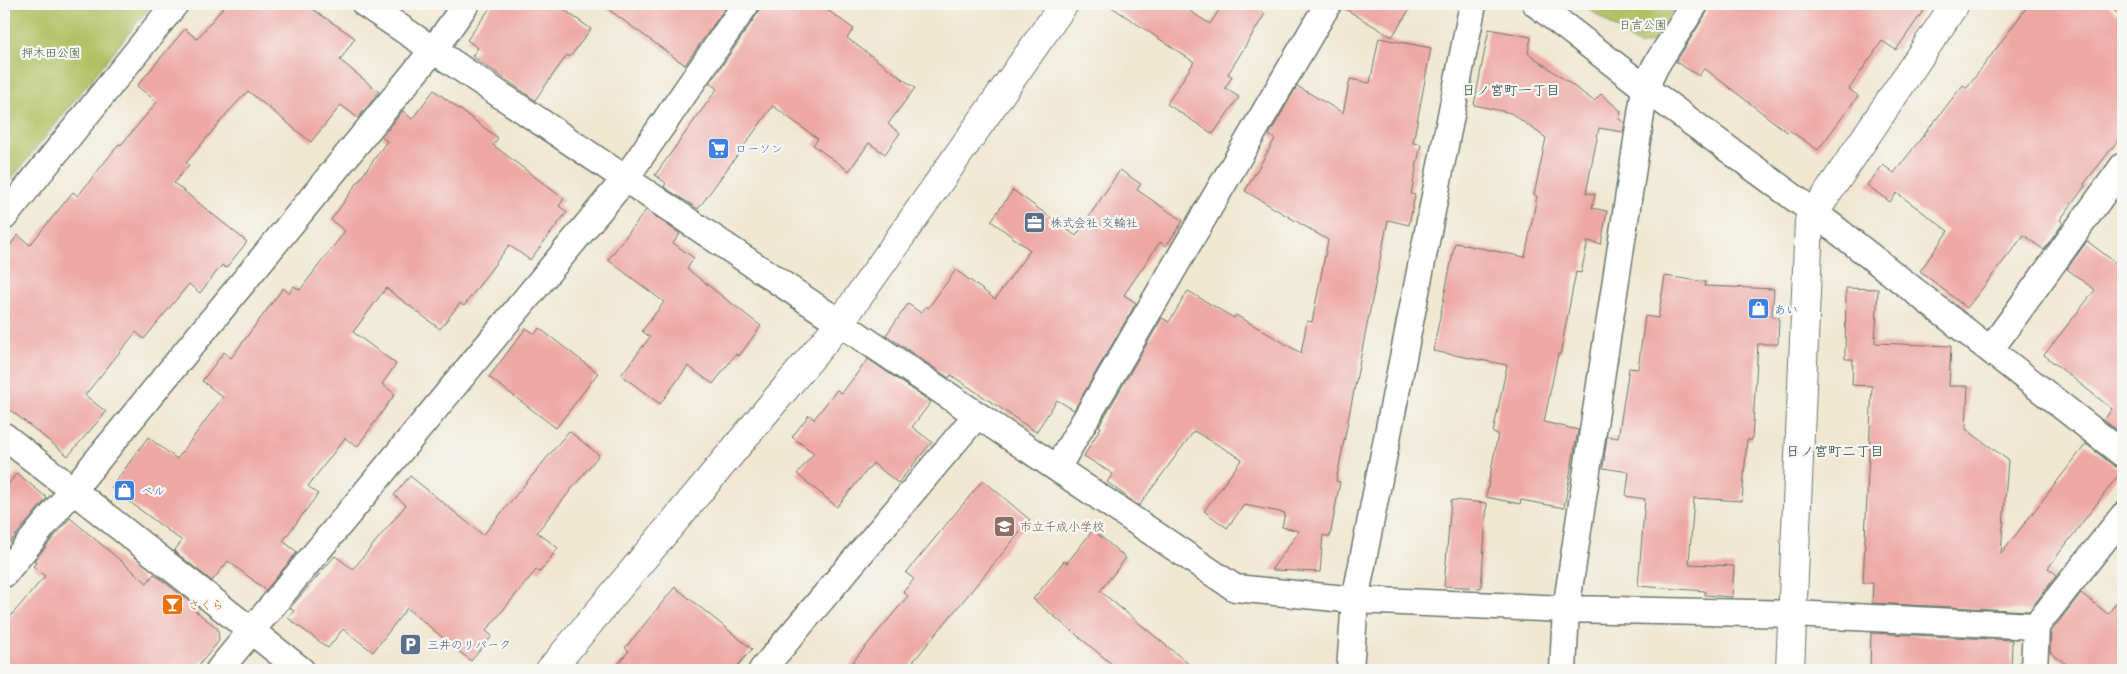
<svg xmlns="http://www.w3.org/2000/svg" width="2127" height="674" viewBox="0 0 2127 674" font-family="Mali,'Klee One',sans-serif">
<rect width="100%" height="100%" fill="#f6f6f2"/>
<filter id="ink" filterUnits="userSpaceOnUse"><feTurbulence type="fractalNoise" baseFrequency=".02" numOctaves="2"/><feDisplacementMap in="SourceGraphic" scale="10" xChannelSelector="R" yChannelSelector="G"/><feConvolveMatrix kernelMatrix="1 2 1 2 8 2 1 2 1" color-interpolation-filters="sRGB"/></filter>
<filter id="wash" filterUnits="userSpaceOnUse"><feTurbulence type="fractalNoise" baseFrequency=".0096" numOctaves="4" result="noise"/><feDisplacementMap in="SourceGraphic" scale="20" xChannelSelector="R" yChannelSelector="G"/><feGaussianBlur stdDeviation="1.12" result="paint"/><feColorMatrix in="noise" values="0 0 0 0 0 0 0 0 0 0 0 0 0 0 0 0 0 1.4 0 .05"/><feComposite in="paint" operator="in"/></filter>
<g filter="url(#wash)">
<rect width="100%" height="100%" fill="#f0e7d1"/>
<path fill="#b1c062" stroke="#687e4b" d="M 4,4 L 152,4 L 4,188 Z
M 1582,4 L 1678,4 L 1656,40 L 1640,46 Z"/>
<g id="blocks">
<path fill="#eea8a4" d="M 226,4 L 305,4 L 355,38 L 340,60 L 379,92 L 358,118 L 341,105 L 311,142 L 248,91 L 229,111 L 186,163 L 189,165 L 174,183 L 247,242 L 226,268 L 222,265 L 200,293 L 189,284 L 144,339 L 136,332 L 85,395 L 106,412 L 68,456 L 4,405 L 4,253 L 18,235 L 30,245 L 73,192 L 78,196 L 119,144 L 121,145 L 157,102 L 137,86 L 185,29 L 197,39 Z
M 493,4 L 556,4 L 591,29 L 570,57 L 567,55 L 535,100 L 472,56 L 478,48 L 467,40 Z
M 601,4 L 728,4 L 685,65 Z
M 761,4 L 819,4 L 854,29 L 847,38 L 915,88 L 888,124 L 900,133 L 885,154 L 869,143 L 849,171 L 813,145 L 818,139 L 773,106 L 698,209 L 664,187 L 666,183 L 655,175 L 717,89 L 710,83 L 758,13 Z
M 1107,4 L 1179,4 L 1210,24 L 1223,4 L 1249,4 L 1265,14 L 1228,74 L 1232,77 L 1225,88 L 1239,97 L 1213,134 L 1167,104 L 1194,62 Z
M 1343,4 L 1413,4 L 1392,37 L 1342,7 Z
M 1712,4 L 1928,4 L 1896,50 L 1882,41 L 1849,89 L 1858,96 L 1818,150 L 1789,130 L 1787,132 L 1704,68 L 1699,76 L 1676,62 Z
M 2029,4 L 2105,4 L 2123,17 L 2123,134 L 2084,184 L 2085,186 L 2060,220 L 2063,223 L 2044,250 L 2024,235 L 1967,308 L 1920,271 L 1948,231 L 1897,193 L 1890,202 L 1867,185 L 1883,165 L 1894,173 L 1963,85 L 1967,88 Z
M 1489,29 L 1531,37 L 1528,53 L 1594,101 L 1601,94 L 1621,111 L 1619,119 L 1625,123 L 1623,132 L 1599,128 L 1586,193 L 1595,194 L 1592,208 L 1607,211 L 1601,244 L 1588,241 L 1581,273 L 1576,272 L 1560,355 L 1558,354 L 1544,422 L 1578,430 L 1564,508 L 1521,500 L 1520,504 L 1486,497 L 1498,434 L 1493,433 L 1507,365 L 1433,351 L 1455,243 L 1525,257 L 1537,196 L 1534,195 L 1546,138 L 1511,113 L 1474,105 Z
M 1379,38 L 1431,48 L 1413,143 L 1421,144 L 1411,194 L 1415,195 L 1409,225 L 1388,220 L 1336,481 L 1340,482 L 1330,537 L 1323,535 L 1320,572 L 1271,570 L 1299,531 L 1282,527 L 1285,513 L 1244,505 L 1227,528 L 1204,511 L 1242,459 L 1194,431 L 1139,506 L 1107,482 L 1113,474 L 1084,456 L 1101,427 L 1099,426 L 1162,318 L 1169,322 L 1188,291 L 1234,318 L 1236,315 L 1301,353 L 1307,321 L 1312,322 L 1328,240 L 1245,191 L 1275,139 L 1269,135 L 1297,86 L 1343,113 L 1350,79 L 1370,83 Z
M 434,90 L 498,138 L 493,145 L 564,199 L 559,206 L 567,212 L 530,260 L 509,245 L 464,306 L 460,303 L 440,329 L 386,288 L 353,332 L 396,364 L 382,384 L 395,394 L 357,447 L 345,438 L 308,486 L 318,494 L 283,541 L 297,552 L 266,590 L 228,561 L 212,581 L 174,551 L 182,541 L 111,488 L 148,437 L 177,459 L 223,397 L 202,381 L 224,352 L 231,358 L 283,288 L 289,293 L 294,286 L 300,290 L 345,231 L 331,220 L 387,141 L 382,137 L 403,111 L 412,119 Z
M 1120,170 L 1141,184 L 1137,190 L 1183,221 L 1166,246 L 1160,242 L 1124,295 L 1136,303 L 1074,410 L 1057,400 L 1036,432 L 951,375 L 949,378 L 886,335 L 908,304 L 921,313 L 926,306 L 928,308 L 956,270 L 995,299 L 1030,250 L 991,221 L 1013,190 L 1076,236 Z
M 646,210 L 680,234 L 673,243 L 694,258 L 687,269 L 761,326 L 739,356 L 736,354 L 713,384 L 688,366 L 660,404 L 621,375 L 650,337 L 642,331 L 664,302 L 608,260 Z
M 2087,241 L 2116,263 L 2123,254 L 2123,435 L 2104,420 L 2112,409 L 2044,355 L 2095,290 L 2067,269 Z
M 1665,276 L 1706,282 L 1705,286 L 1774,289 L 1772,316 L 1779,317 L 1778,344 L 1758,344 L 1752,440 L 1747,440 L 1742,501 L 1694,498 L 1689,564 L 1734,566 L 1732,597 L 1705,595 L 1705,591 L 1638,586 L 1645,499 L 1626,496 L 1629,472 L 1603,468 L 1607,436 L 1618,438 L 1629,368 L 1638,369 L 1645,316 L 1658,318 Z
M 1846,288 L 1878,289 L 1875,343 L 1951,346 L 1949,386 L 1968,386 L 1966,429 L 2008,460 L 2001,554 L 2086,444 L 2114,466 L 2123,469 L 2048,568 L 2057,575 L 2029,611 L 1872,603 L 1873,583 L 1863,583 L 1872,386 L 1852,385 L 1853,359 L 1845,359 Z
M 526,328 L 535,334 L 539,328 L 598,373 L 556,428 L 489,377 Z
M 868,359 L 931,402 L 912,427 L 932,442 L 898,483 L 873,463 L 837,507 L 797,474 L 814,453 L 792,437 L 809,415 L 814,419 L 837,390 L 842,393 Z
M 569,431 L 599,455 L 537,532 L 558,548 L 540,572 L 536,570 L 486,631 L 492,636 L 471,661 L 407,608 L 373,652 L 343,629 L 328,648 L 288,618 L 294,611 L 290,608 L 335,556 L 353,569 L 406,505 L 394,495 L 410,476 L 483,535 Z
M 17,473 L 47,498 L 10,542 L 4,537 L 4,490 Z
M 983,480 L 1030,520 L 906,670 L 846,670 L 908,596 L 903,592 L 914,579 L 906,573 Z
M 1451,500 L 1487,503 L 1481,588 L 1444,586 Z
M 70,518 L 147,583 L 154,574 L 194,605 L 192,608 L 218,629 L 219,641 L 195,670 L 4,670 L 4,624 L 45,576 L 33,566 L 36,563 L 34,561 Z
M 1093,530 L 1126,558 L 1100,591 L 1196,670 L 1119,670 L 1033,599 L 1064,561 L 1067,563 Z
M 675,587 L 752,649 L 734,670 L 613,670 L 629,651 L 625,648 Z
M 2081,593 L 2108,614 L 2123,593 L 2123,670 L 2074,670 L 2050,652 L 2051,632 Z
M 1871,633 L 2012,640 L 2011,670 L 1870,670 Z"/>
</g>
</g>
<g filter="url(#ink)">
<use href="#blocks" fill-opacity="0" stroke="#68786b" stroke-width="1"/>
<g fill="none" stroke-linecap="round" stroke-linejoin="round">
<defs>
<path id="street" d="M 365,4 L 1235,588 L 1355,600 L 1566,609 L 1792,614 L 2036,626
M 1536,4 L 1645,88 L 1815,213 L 2123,454
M 4,217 L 175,4
M 1990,350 L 2123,166
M 4,436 L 301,670
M 1057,468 L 1328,4
M 4,574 L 434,49 L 466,4
M 219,670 L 625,179 L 746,4
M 762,670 L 977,415
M 1350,670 L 1355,600 L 1473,4
M 1563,670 L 1566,609 L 1645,88 L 1656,65 L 1695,4
M 2034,670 L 2036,626 L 2123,516"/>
<path id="secondary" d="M 550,670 L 840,323 L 1064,4
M 1790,670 L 1809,221 L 1955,4"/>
</defs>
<use href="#street" stroke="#68786b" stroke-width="29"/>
<use href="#secondary" stroke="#68786b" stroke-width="30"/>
<use href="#street" stroke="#fff" stroke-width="26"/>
<use href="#secondary" stroke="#fff" stroke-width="28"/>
</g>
</g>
<defs>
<symbol id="supermarket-square" viewBox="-11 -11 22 22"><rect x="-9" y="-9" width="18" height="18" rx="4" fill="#3f7fe0" stroke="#f6f6f2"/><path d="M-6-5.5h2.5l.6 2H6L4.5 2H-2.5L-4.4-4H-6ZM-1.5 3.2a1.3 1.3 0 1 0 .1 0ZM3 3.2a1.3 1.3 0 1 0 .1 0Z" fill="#fff"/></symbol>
<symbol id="office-square" viewBox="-11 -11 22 22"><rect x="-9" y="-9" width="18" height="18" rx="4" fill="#5c6f8a" stroke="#f6f6f2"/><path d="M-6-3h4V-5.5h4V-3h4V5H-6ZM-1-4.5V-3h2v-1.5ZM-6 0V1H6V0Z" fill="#fff"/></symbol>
<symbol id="shop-square" viewBox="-11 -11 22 22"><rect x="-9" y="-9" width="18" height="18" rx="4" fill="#3f7fe0" stroke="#f6f6f2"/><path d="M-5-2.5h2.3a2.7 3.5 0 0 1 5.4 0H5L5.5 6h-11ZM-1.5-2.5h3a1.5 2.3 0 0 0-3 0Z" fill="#fff"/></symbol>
<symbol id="school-square" viewBox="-11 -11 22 22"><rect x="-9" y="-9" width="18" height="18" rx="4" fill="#8d6e63" stroke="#f6f6f2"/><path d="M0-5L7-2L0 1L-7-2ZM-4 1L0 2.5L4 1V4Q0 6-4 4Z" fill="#fff"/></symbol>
<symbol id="bar-square" viewBox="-11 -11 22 22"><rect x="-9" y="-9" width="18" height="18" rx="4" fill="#e8710a" stroke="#f6f6f2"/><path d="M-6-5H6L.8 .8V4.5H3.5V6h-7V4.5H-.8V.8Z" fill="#fff"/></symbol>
<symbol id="parking-square" viewBox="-11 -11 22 22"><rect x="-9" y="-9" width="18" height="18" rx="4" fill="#5c6f8a" stroke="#f6f6f2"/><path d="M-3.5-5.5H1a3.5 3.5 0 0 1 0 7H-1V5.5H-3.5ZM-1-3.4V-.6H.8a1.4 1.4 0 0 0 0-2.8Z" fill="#fff"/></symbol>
</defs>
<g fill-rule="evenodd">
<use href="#supermarket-square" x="706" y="136" width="25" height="25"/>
<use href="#office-square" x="1022" y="210" width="25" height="25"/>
<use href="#shop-square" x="1746" y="296" width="25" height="25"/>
<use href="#shop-square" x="112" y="478" width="25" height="25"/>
<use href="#school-square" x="992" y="514" width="25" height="25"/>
<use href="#bar-square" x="160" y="592" width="25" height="25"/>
<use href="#parking-square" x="398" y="632" width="25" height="25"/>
</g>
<g text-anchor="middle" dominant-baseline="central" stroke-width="4.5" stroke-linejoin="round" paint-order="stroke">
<g font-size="12" fill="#445e40" stroke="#f6f6f2">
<text x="1643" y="24">日吉公園</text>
<text x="51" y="52">押木田公園</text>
</g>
<g font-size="12" fill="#366cbe" stroke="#f6f6f2" text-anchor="start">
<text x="735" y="148">ローソン</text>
<text x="1774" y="309">あい</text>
<text x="141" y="490">ベル</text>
</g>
<g font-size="12" fill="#4e5e75" stroke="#f6f6f2" text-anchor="start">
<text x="1050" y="222">株式会社 交輪社</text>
<text x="427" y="644">三井のリパーク</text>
</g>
<g font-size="12" fill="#785e54" stroke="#f6f6f2" text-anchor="start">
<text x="1020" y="526">市立千成小学校</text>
</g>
<g font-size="12" fill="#c56008" stroke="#f6f6f2" text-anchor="start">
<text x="188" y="604">さくら</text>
</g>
<g font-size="14" fill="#1f3d34" stroke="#f6f6f2">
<text x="1511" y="89">日ノ宮町一丁目</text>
<text x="1835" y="450">日ノ宮町二丁目</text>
</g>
</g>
<rect width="2127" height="674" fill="none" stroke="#f6f6f2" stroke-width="20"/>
</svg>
